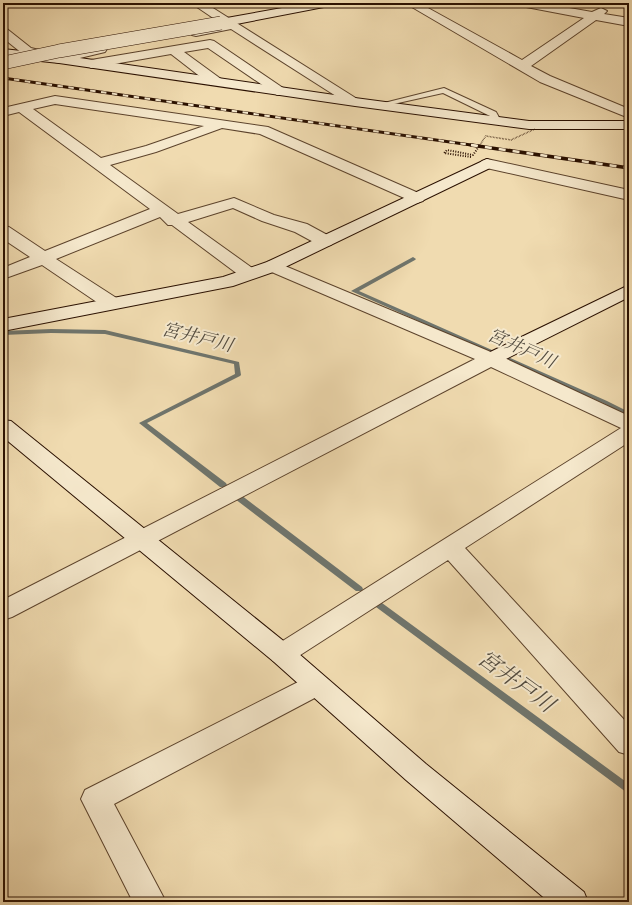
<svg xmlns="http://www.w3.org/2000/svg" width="632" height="905" viewBox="0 0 632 905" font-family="'Sorts Mill Goudy','Noto Serif JP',serif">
<rect width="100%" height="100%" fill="#f0dbb0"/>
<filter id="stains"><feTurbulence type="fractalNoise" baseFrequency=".005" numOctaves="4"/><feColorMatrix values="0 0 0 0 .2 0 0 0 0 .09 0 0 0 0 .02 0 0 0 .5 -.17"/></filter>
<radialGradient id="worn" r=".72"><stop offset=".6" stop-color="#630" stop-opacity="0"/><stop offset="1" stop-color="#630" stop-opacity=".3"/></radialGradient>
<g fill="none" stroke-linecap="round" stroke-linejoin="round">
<path fill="#6f756d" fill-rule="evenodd" d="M 413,257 L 416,259 L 415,260 L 359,291 L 607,401 L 629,412 L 629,417 L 603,403 L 351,291 Z
M 51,329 L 105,330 L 239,362 L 241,375 L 240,376 L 147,423 L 226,483 L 227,485 L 226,487 L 220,487 L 139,423 L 235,374 L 234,364 L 105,334 L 51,333 L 3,335 L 3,331 Z
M 235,495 L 241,495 L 362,587 L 363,589 L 362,591 L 356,591 L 235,499 L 234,497 Z
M 379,602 L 382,603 L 629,784 L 629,793 L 626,792 L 376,607 L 375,605 L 376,603 Z"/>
<defs>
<path id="lane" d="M 444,88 L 496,112 L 501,121 L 497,124 L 494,123 L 490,116 L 443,93 L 380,107 L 376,105 Z"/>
<path id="street" d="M 191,3 L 205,3 L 362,102 L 360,105 L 350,105 L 231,29 L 196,36 L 192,35 L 190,32 L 192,29 L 222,24 Z
M 405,3 L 419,3 L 522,60 L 584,18 L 521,6 L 515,3 L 541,3 L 592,12 L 601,8 L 607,11 L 604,14 L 629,18 L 629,26 L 596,20 L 531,66 L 550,76 L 629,109 L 629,118 L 540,82 Z
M 3,28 L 7,29 L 31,48 L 59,55 L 101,45 L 107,49 L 105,52 L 59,63 L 23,54 L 3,38 Z
M 210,40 L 214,41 L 289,92 L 287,95 L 277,95 L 208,48 L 184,52 L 221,79 L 223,82 L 221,85 L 211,85 L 171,54 L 91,68 L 85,64 L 91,60 Z
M 55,96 L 268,127 L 423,195 L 425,198 L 423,201 L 417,203 L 411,201 L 260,134 L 222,128 L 156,152 L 110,165 L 178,214 L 234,198 L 274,215 L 307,224 L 331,237 L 334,241 L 331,245 L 325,246 L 319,245 L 295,232 L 262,221 L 233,208 L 188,222 L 255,270 L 258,274 L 255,278 L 249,279 L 243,278 L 172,225 L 168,225 L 160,217 L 56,259 L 118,299 L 120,303 L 118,307 L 111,309 L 104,307 L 42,265 L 3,279 L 3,268 L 30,257 L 3,239 L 3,226 L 9,227 L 45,251 L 150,209 L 19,112 L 3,116 L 3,108 ZM 55,104 L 204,126 L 146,146 L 101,158 L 33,109 Z
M 487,159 L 629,190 L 629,200 L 482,167 L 479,164 L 482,161 Z
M 273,261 L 498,355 L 629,416 L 629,442 L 465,548 L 629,725 L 629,755 L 619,752 L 448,560 L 291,661 L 282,664 L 273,661 L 269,654 L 273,647 L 621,428 L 491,367 L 12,617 L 3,620 L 3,600 L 475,359 L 267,270 L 264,266 L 267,262 Z
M 316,675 L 326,678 L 330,685 L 326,692 L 114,804 L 166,902 L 133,902 L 81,799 L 85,790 L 306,678 Z"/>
<path id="secondary" d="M 310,3 L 335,3 L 329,6 L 221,27 L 215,23 L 221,19 Z
M 3,49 L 59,55 L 355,98 L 529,121 L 629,121 L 629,129 L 529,129 L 355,106 L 59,63 L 3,57 Z
M 487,159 L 492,161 L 495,164 L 492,167 L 279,270 L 233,286 L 3,331 L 3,319 L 223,277 L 267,262 Z
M 629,285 L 629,297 L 498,363 L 491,365 L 484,363 L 481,359 L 484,355 Z
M 3,420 L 11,421 L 291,647 L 426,764 L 584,892 L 588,902 L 549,902 L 406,780 L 273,661 L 3,437 Z"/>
</defs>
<use href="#lane" stroke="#5c432c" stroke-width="2"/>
<use href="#street" stroke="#5c432c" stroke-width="2"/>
<use href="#secondary" stroke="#2a1000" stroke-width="2"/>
<use href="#lane" fill="#f5e8cc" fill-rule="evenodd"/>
<use href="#street" fill="#f5e8cc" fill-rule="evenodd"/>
<use href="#secondary" fill="#f5e8cc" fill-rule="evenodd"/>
<defs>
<path id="rail-far1" d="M 3,78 L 478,146"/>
<path id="rail" d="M 471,145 L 629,168"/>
</defs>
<use href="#rail-far1" stroke="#2a1000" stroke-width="3"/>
<use href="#rail" stroke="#2a1000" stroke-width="3.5"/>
<use href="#rail-far1" stroke="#f5e8cc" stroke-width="2" stroke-dasharray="5.5" stroke-linecap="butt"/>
<use href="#rail" stroke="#f5e8cc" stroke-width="2.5" stroke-dasharray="7" stroke-linecap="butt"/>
<defs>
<path id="secondary-bridge" d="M 3,63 L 59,51 L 221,23"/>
</defs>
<use href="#secondary-bridge" stroke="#2a1000" stroke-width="14" stroke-linecap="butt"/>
<path stroke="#2a1000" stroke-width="1.5" stroke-dasharray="0.5 1" stroke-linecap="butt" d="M 479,146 L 486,136 L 511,140 L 535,129"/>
<path stroke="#2a1000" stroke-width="2" stroke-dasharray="1 1.5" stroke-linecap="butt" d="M 471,157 L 444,153 L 447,150 L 473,155 L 480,145"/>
<use href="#secondary-bridge" stroke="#f5e8cc" stroke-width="13"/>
</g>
<g text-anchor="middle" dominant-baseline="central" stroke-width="4" stroke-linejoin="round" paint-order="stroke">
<g font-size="18" font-style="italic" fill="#524b3f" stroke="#f5e8cc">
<text transform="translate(197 339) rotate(14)">宮井戸川</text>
<text transform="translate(521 350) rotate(24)">宮井戸川</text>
</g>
<g font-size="22" font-style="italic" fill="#524b3f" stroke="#f5e8cc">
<text transform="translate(515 683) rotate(36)">宮井戸川</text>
</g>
</g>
<rect width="632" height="905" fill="none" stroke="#f0dbb0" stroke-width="16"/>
<rect x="4" y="4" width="624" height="897" fill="none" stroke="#2a1000" stroke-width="2"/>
<rect x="8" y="8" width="616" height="889" fill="none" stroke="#2a1000"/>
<rect width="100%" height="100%" filter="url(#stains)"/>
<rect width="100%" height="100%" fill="url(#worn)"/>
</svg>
